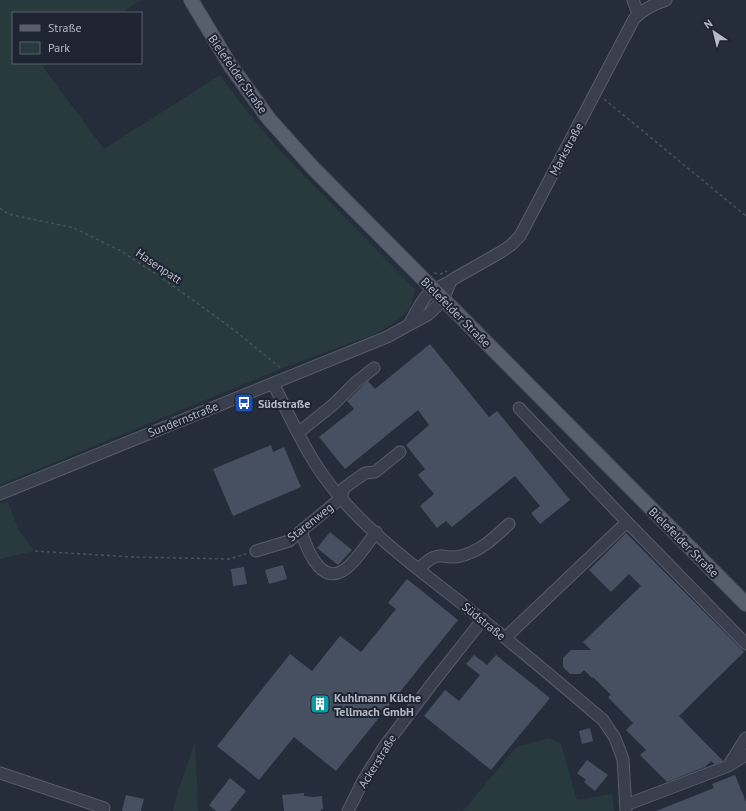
<svg xmlns="http://www.w3.org/2000/svg" width="746" height="811" viewBox="0 0 746 811" font-family="'PT Sans',sans-serif">
<rect width="100%" height="100%" fill="#252d3b"/>
<path fill="#283a3d" d="M 0,0 L 141,0 L 121,13 L 13,13 L 13,63 L 48,63 L 43,67 L 104,149 L 220,75 L 242,105 L 282,153 L 415,289 L 410,309 L 395,322 L 375,334 L 283,368 L 0,485 Z
M 8,502 L 18,529 L 34,551 L 0,559 L 0,504 Z
M 549,738 L 561,744 L 577,800 L 612,794 L 614,811 L 463,811 L 516,747 Z
M 195,742 L 198,811 L 173,811 L 178,791 Z"/>
<path fill="#475060" d="M 430,344 L 489,417 L 497,411 L 570,500 L 540,524 L 531,513 L 540,506 L 515,476 L 452,527 L 446,521 L 437,528 L 420,506 L 434,494 L 418,475 L 425,469 L 406,445 L 429,425 L 418,410 L 345,469 L 319,437 L 354,409 L 347,401 L 359,389 L 368,381 L 375,389 Z
M 271,445 L 273,452 L 284,447 L 301,487 L 233,516 L 213,469 Z
M 330,532 L 352,550 L 338,565 L 317,548 Z
M 626,533 L 744,652 L 679,716 L 723,761 L 714,764 L 711,761 L 705,767 L 667,782 L 640,755 L 646,750 L 626,730 L 633,723 L 608,697 L 611,695 L 593,677 L 592,678 L 584,670 L 580,674 L 570,674 L 563,667 L 563,658 L 571,650 L 591,650 L 583,642 L 641,586 L 629,574 L 611,592 L 589,570 Z
M 283,565 L 287,579 L 269,584 L 265,570 Z
M 244,567 L 247,584 L 233,586 L 231,569 Z
M 407,579 L 458,620 L 336,771 L 294,737 L 259,780 L 217,746 L 290,654 L 312,671 L 340,636 L 361,652 L 396,609 L 388,603 Z
M 474,655 L 487,665 L 496,655 L 550,698 L 491,770 L 424,716 L 445,690 L 459,701 L 480,675 L 466,664 Z
M 590,728 L 593,741 L 582,744 L 579,731 Z
M 587,760 L 608,775 L 595,791 L 584,782 L 586,780 L 577,773 Z
M 735,775 L 746,802 L 746,811 L 656,811 L 714,788 L 712,784 Z
M 230,778 L 246,791 L 230,811 L 216,811 L 209,805 Z
M 304,793 L 304,796 L 313,797 L 322,796 L 323,809 L 321,809 L 321,811 L 284,811 L 282,795 Z
M 126,795 L 144,799 L 141,811 L 122,811 Z"/>
<g fill="none" stroke-linecap="round" stroke-linejoin="round">
<defs>
<path id="minor" d="M 633,0 L 638,14
M 410,323 C 416,313 424,294 435,289 C 442,285 448,284 455,278 L 501,252 L 511,245 L 520,236 L 634,19 C 642,10 654,4 666,0
M 273,383 C 289,415 304,449 325,478 C 364,532 424,573 475,614 C 519,648 561,684 603,720 L 615,738 L 623,759 L 626,811
M 298,433 L 334,404 L 355,383 L 374,368
M 0,494 L 387,337 L 429,314 L 443,300 L 450,283
M 627,522 L 746,644
M 301,531 C 308,553 324,592 351,564 C 360,555 368,543 376,532
M 256,551 L 289,541 L 341,498 L 344,488 L 365,473 L 375,472 L 400,452
M 418,569 C 426,563 432,555 442,556 C 449,557 454,558 461,556 C 481,551 494,538 509,524
M 505,638 L 627,522 L 519,408
M 730,763 L 746,738
M 0,773 L 104,808
M 626,804 L 631,803 L 728,766 L 746,755
M 348,811 L 364,779 L 384,747 L 431,685 L 483,619"/>
<path id="major" d="M 191,0 L 230,65 L 269,119 L 314,169 L 746,604"/>
</defs>
<use href="#minor" stroke="#575d6a" stroke-width="13"/>
<use href="#major" stroke="#424855" stroke-width="16"/>
<path stroke="#45555a" stroke-width="1.5" stroke-dasharray="3 3" stroke-linecap="butt" d="M 604,99 L 746,216
M 0,208 L 8,214 L 74,228 L 121,251 L 159,276 L 229,326 L 282,369
M 434,273 L 441,274 L 447,271
M 35,551 L 132,557 L 229,559 L 246,554"/>
<use href="#minor" stroke="#393f4c" stroke-width="11"/>
<use href="#major" stroke="#575e6c" stroke-width="14"/>
</g>
<defs>
<symbol id="bus-square" viewBox="-11 -11 22 22"><rect x="-9" y="-9" width="18" height="18" rx="4" fill="#1a4fb4" stroke="#1e2431"/><path d="M-5-6H5V4H4V6H2V4H-2V6H-4V4H-5ZM-3.5-4V0h7V-4ZM-3.5 1.2v1.5H-2V1.2ZM2 1.2v1.5H3.5V1.2Z" fill="#fff"/></symbol>
<symbol id="building-square" viewBox="-11 -11 22 22"><rect x="-9" y="-9" width="18" height="18" rx="4" fill="#0f9aa8" stroke="#1e2431"/><path d="M-4-6H4V6H1V3H-1V6H-4ZM-2.5-4.3h1.7v1.8h-1.7ZM.8-4.3h1.7v1.8H.8ZM-2.5-1h1.7V.8h-1.7ZM.8-1h1.7V.8H.8Z" fill="#fff"/></symbol>
</defs>
<g fill-rule="evenodd">
<use href="#bus-square" x="233" y="392" width="22" height="22"/>
<use href="#building-square" x="309" y="693" width="22" height="22"/>
</g>
<g text-anchor="middle" dominant-baseline="central" stroke-width="4" stroke-linejoin="round" paint-order="stroke">
<g font-size="12" fill="#b5bac7" stroke="#1e2431">
<text transform="translate(238 74) rotate(55)">Bielefelder Straße</text>
<text transform="translate(566 149) rotate(-62)">Markstraße</text>
<text transform="translate(159 266) rotate(34)">Hasenpatt</text>
<text transform="translate(456 312) rotate(45)">Bielefelder Straße</text>
<text transform="translate(183 419) rotate(-22)">Sundernstraße</text>
<text transform="translate(310 522) rotate(-38)">Starenweg</text>
<text transform="translate(684 542) rotate(45)">Bielefelder Straße</text>
<text transform="translate(484 621) rotate(39)">Südstraße</text>
<text transform="translate(377 761) rotate(-58)">Ackerstraße</text>
</g>
<g font-size="12" font-weight="bold" fill="#b5bac7" stroke="#1e2431" text-anchor="start">
<text x="258" y="403">Südstraße</text>
<text x="334" y="697">Kuhlmann Küche<tspan x="334" dy="14">Tellmach GmbH</tspan></text>
</g>
</g>
<rect x="12" y="12" width="130" height="52" fill="#1e2431" stroke="#5a606d"/>
<rect x="20" y="25" width="20" height="6" fill="#575e6c" stroke="#5a606d"/>
<text x="48" y="32" font-size="12" fill="#b5bac7">Straße</text>
<rect x="20" y="42" width="20" height="12" fill="#283a3d" stroke="#5a606d"/>
<text x="48" y="52" font-size="12" fill="#b5bac7">Park</text>
<g transform="translate(714 32) rotate(325)" stroke="#1e2431" stroke-width="3" paint-order="stroke">
<path d="M0-3L7 15L0 10L-7 15Z" fill="#b5bac7"/>
<text y="-6" font-size="11" font-weight="bold" text-anchor="middle" fill="#b5bac7">N</text>
</g>
</svg>
